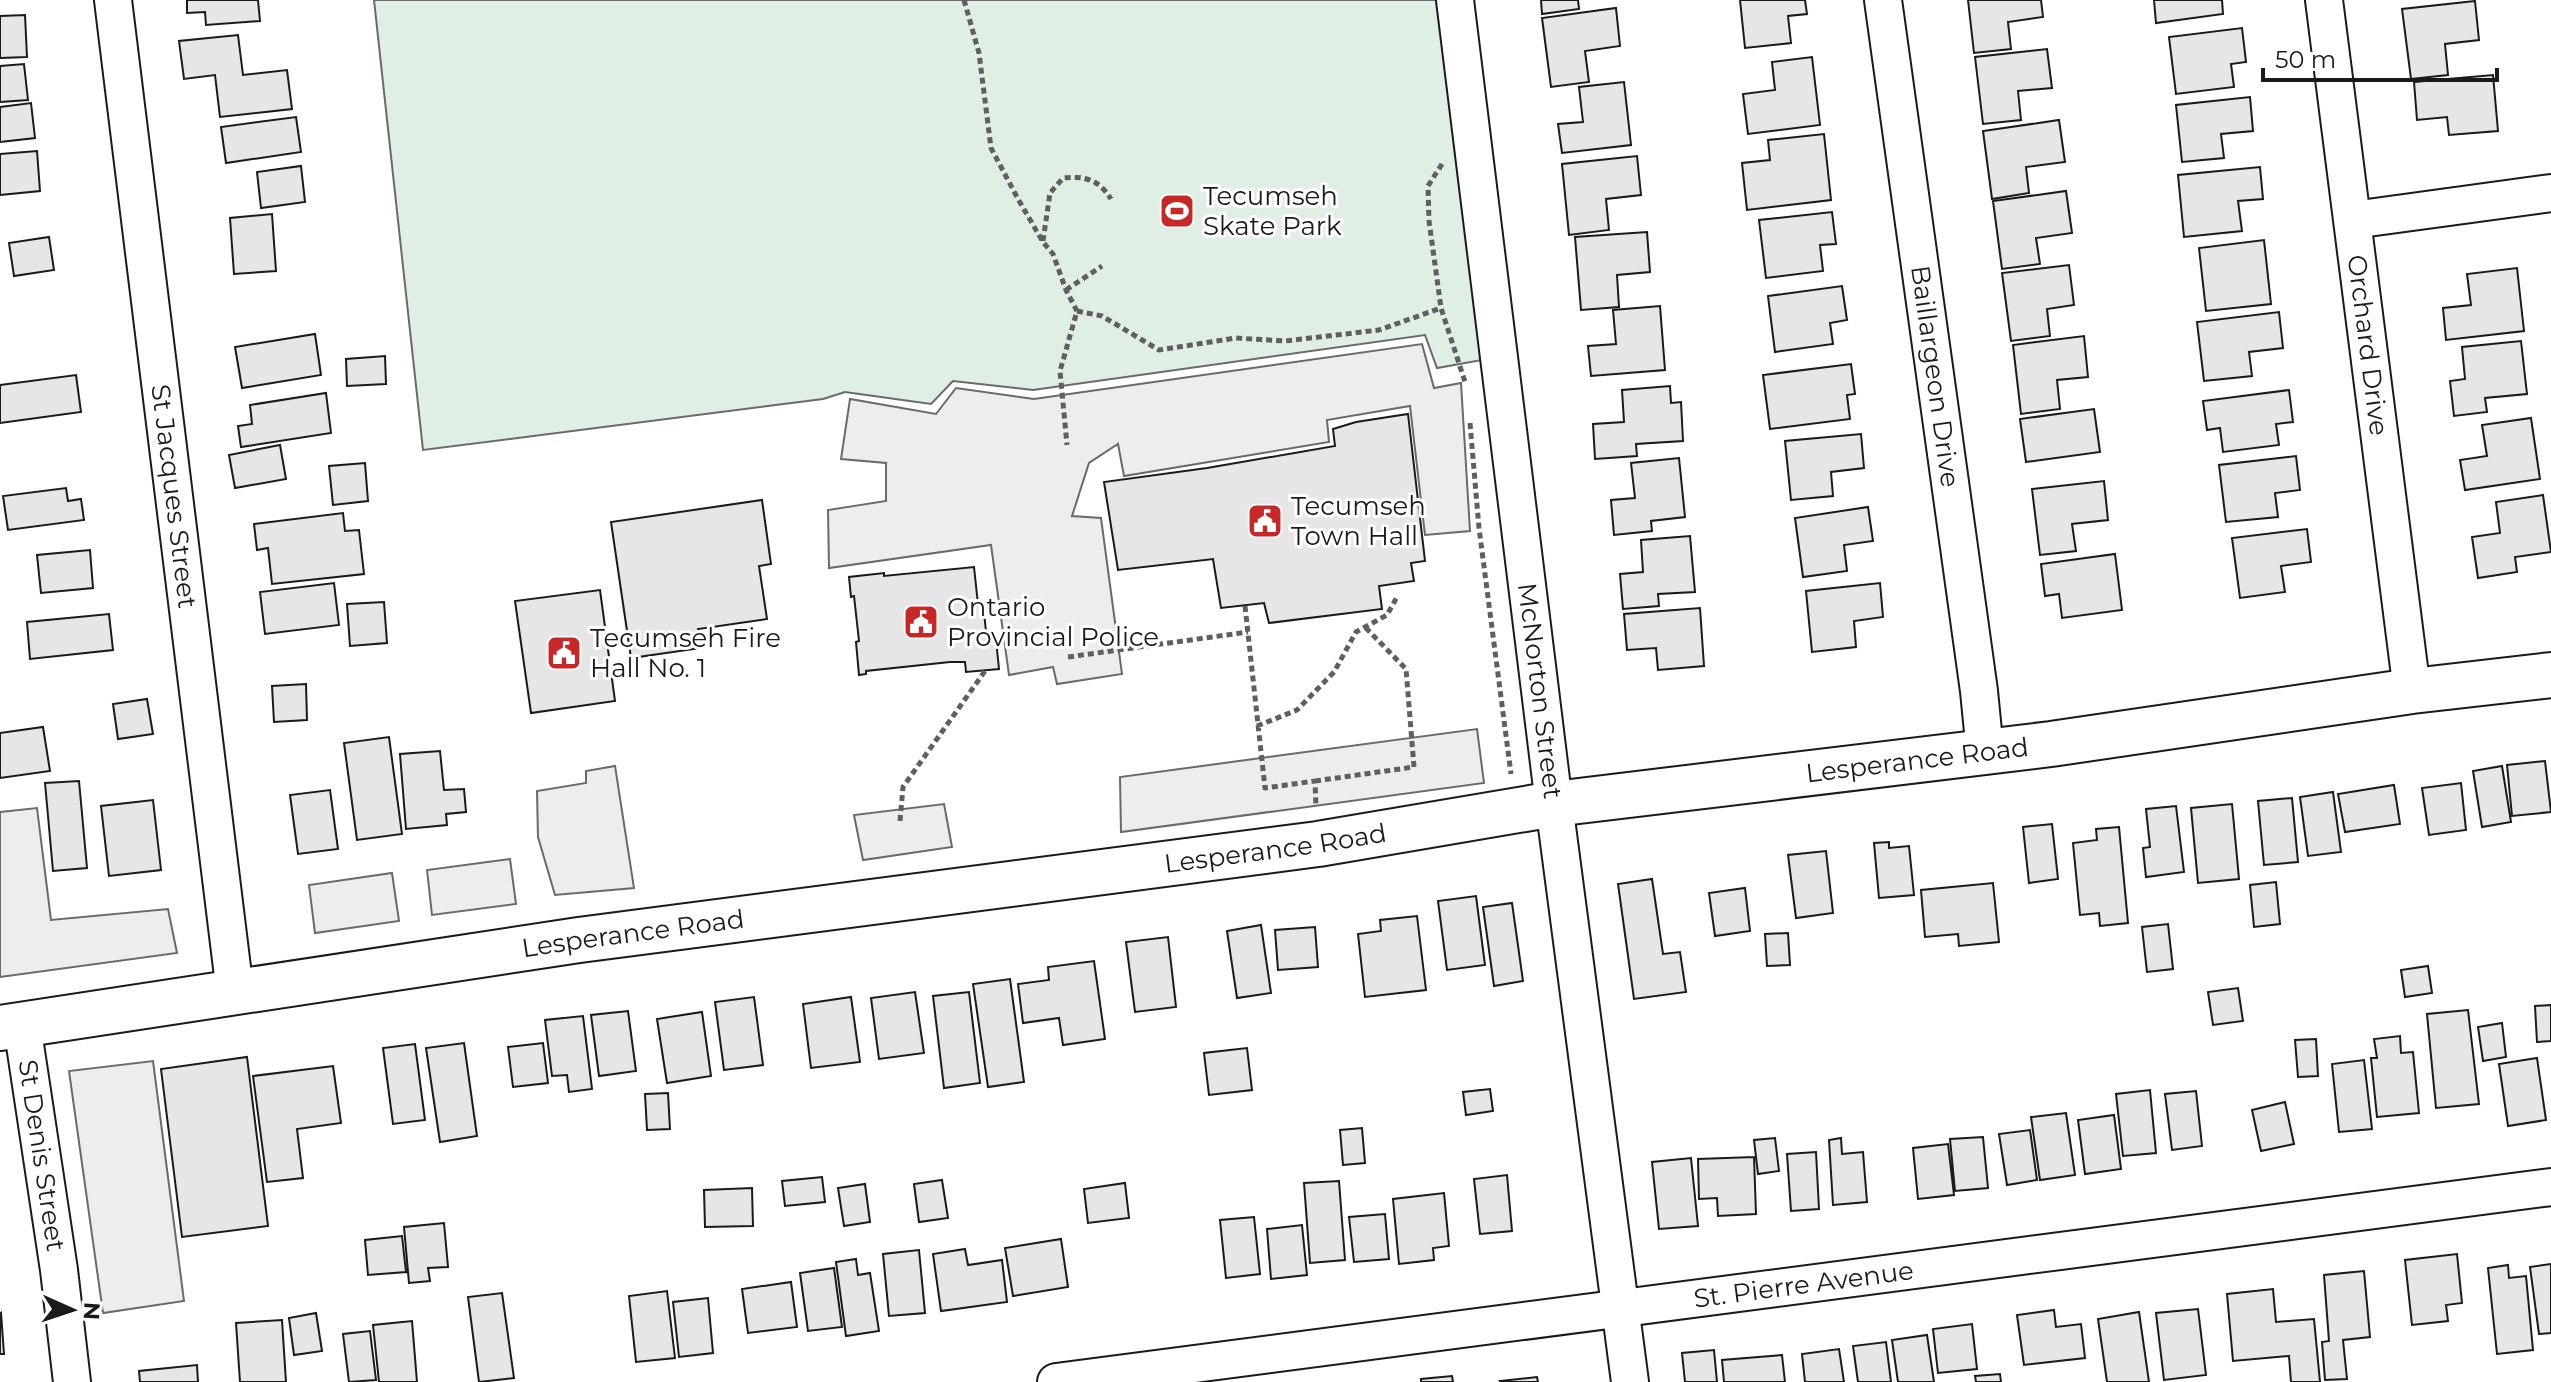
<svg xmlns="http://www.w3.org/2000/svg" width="2551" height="1382" viewBox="0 0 2551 1382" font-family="Montserrat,sans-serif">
<rect width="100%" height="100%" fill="#fff"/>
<path fill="#e0efe3" stroke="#6a6a6a" stroke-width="2" d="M 374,0 L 1437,0 L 1482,360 L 1437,368 L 1425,335 L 1033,390 L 953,381 L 931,404 L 845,392 L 823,399 L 423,450 Z"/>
<path fill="#ededed" stroke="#6a6a6a" stroke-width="2" d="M 1422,344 L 1434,388 L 1461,383 L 1470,531 L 1425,535 L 1410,406 L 1327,420 L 1329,442 L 1124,476 L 1118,444 L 1089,463 L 1072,516 L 1101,518 L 1122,674 L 1057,684 L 1053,667 L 1009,675 L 991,545 L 829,568 L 828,510 L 886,501 L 886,463 L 841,459 L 850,399 L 936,414 L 956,388 L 1034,399 Z
M 1477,729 L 1484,783 L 1121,832 L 1120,777 Z
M 615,766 L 634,888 L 555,895 L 538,837 L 537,791 L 586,783 L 586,771 Z
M 944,804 L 952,847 L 863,860 L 854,815 Z
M 37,808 L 51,920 L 168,909 L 177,953 L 0,977 L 0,812 Z
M 510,859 L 516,904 L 432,915 L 427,870 Z
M 392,873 L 399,921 L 315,933 L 309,885 Z
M 153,1061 L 184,1301 L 103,1313 L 69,1071 Z"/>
<path fill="#e6e6e6" stroke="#1a1a1a" stroke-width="2" d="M 187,0 L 258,0 L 260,21 L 206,25 L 205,12 L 187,13 Z
M 1541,0 L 1578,0 L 1579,9 L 1542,14 Z
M 1740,0 L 1805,0 L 1807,14 L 1788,16 L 1791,43 L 1745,48 Z
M 1968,0 L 2041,0 L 2043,17 L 2008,22 L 2011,49 L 1974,53 Z
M 2154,0 L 2222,0 L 2223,14 L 2156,23 Z
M 2475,1 L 2479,40 L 2445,44 L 2448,75 L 2411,79 L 2402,9 Z
M 1616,8 L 1620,46 L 1585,51 L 1589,82 L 1551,87 L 1542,18 Z
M 25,15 L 27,57 L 0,58 L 0,16 Z
M 2242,28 L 2246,62 L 2231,64 L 2234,87 L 2176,94 L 2169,37 Z
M 238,35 L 243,75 L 287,70 L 292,109 L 220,117 L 215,75 L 184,79 L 179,41 Z
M 2047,49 L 2052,88 L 2018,91 L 2021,120 L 1983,124 L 1975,57 Z
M 1812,57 L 1820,125 L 1748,134 L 1743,94 L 1775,90 L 1772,62 Z
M 24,64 L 28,100 L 0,102 L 0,66 Z
M 2493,75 L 2498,131 L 2449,135 L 2447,117 L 2417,120 L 2414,82 Z
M 1624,82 L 1631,145 L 1562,153 L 1558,124 L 1583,122 L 1579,87 Z
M 2250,97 L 2253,131 L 2221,134 L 2224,158 L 2182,162 L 2176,105 Z
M 31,103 L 35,138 L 0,142 L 0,107 Z
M 296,117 L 301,152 L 226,163 L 221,127 Z
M 2059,120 L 2065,162 L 2026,167 L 2029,193 L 1992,199 L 1983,131 Z
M 1824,134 L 1831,200 L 1747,210 L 1742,163 L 1770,160 L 1768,140 Z
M 37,151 L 40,191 L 0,195 L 0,154 Z
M 1637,156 L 1641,195 L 1606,199 L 1609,230 L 1569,235 L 1562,164 Z
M 301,166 L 305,202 L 261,208 L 257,172 Z
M 2260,167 L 2263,199 L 2238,201 L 2242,231 L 2184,237 L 2178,175 Z
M 2066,191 L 2072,233 L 2036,238 L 2040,264 L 2002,269 L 1993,201 Z
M 1832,212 L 1836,244 L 1820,245 L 1823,271 L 1766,278 L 1759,220 Z
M 272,214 L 276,271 L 234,274 L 230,218 Z
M 1647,232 L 1650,272 L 1617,275 L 1619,307 L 1581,310 L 1575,237 Z
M 49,237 L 54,270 L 14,276 L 9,243 Z
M 2264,240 L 2271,304 L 2206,311 L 2199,248 Z
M 2069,265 L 2074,305 L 2047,309 L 2050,336 L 2011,341 L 2002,273 Z
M 2517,268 L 2524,331 L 2446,340 L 2443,308 L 2471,305 L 2467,274 Z
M 1842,286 L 1847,320 L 1830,323 L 1833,344 L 1775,352 L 1768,296 Z
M 1660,306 L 1665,370 L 1591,376 L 1588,346 L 1616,344 L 1613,310 Z
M 2279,312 L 2283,348 L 2249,352 L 2252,376 L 2204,381 L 2197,322 Z
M 315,334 L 321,375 L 242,388 L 235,347 Z
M 2084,336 L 2088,377 L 2057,380 L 2060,409 L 2021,414 L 2013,345 Z
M 2521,341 L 2527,394 L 2485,398 L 2487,412 L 2454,416 L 2450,381 L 2465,379 L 2462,347 Z
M 385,356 L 386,384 L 347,386 L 346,359 Z
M 1851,364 L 1855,394 L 1847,395 L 1850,419 L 1770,429 L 1763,375 Z
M 76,375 L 81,412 L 0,423 L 0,385 Z
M 1670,386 L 1671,403 L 1681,402 L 1683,441 L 1636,444 L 1637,456 L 1595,459 L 1593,424 L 1624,422 L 1622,390 Z
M 2289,390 L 2293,422 L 2276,424 L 2279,445 L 2223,452 L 2220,428 L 2207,430 L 2203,401 Z
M 326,393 L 331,433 L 241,447 L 238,426 L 252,424 L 250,405 Z
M 2094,409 L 2100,452 L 2026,462 L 2020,419 Z
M 1408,414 L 1425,561 L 1411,563 L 1414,581 L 1379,586 L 1382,609 L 1269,623 L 1264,603 L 1221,608 L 1213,559 L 1118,570 L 1104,482 L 1207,468 L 1335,446 L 1333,429 L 1356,422 Z
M 2531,418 L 2540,479 L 2465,490 L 2460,460 L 2487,456 L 2482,425 Z
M 1861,434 L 1864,468 L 1831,472 L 1833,496 L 1791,500 L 1785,441 Z
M 280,445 L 286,479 L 235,488 L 229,455 Z
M 2296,456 L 2300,490 L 2275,493 L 2278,517 L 2226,522 L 2219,465 Z
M 1679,458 L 1685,517 L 1651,521 L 1652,531 L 1614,535 L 1611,500 L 1635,498 L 1631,463 Z
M 365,463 L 368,501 L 333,505 L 329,466 Z
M 2104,481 L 2108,520 L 2072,524 L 2076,551 L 2040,555 L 2032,489 Z
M 66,488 L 68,501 L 81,499 L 84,520 L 8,530 L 3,496 Z
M 2543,495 L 2551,552 L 2515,557 L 2517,572 L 2478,578 L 2472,537 L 2500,533 L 2496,502 Z
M 762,500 L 771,564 L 759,566 L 767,619 L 698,629 L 701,648 L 631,658 L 611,522 Z
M 1868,507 L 1873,541 L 1844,545 L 1847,571 L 1803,577 L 1795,518 Z
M 343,513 L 345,531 L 359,530 L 364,574 L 272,584 L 268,548 L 257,550 L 254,524 Z
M 2307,529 L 2311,562 L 2281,566 L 2285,592 L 2240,598 L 2232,538 Z
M 1690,536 L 1695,592 L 1658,594 L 1659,606 L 1623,609 L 1620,574 L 1643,572 L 1641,540 Z
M 90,550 L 93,588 L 41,593 L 37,555 Z
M 2115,554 L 2122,610 L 2062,618 L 2059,594 L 2045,596 L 2041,564 Z
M 974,567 L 978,604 L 983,603 L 987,641 L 996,640 L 999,669 L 966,672 L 965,662 L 950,662 L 866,671 L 866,674 L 859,675 L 856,642 L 859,641 L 854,596 L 851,597 L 849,577 L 884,573 L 884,576 Z
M 334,583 L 339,625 L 265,634 L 260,592 Z
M 1880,583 L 1883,617 L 1854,621 L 1856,647 L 1812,652 L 1806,591 Z
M 600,590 L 615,701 L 531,713 L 515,601 Z
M 384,602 L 387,643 L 350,646 L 347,604 Z
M 1700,608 L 1704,666 L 1658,670 L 1656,648 L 1627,650 L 1624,614 Z
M 109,614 L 113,650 L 30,659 L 27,622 Z
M 306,684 L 307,720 L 274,722 L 272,686 Z
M 147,699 L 153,734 L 118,739 L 113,704 Z
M 43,727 L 50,771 L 0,778 L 0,733 Z
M 389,737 L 402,834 L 357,840 L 344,743 Z
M 440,751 L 444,790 L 464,789 L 466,812 L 446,814 L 447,825 L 406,829 L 400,754 Z
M 2545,761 L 2551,812 L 2512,816 L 2507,765 Z
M 2502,766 L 2511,822 L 2482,827 L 2473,771 Z
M 79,781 L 87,868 L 53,871 L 45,783 Z
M 2461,783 L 2466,830 L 2429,835 L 2422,788 Z
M 2394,785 L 2400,824 L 2345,832 L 2338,794 Z
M 330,790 L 338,849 L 298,854 L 290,795 Z
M 2333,792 L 2341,852 L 2308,856 L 2300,797 Z
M 2292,798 L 2298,862 L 2264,865 L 2258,801 Z
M 153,800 L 161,870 L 109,876 L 101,806 Z
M 2232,804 L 2239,879 L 2198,883 L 2191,808 Z
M 2176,806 L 2184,872 L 2146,877 L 2143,848 L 2150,847 L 2146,809 Z
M 2052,824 L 2058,879 L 2029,883 L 2023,827 Z
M 2119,827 L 2128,923 L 2100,926 L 2099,913 L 2080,915 L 2073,843 L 2097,840 L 2096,829 Z
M 1889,842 L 1889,848 L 1909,846 L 1914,895 L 1879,898 L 1874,843 Z
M 1826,851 L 1833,913 L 1796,918 L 1788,855 Z
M 1652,879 L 1663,954 L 1680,952 L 1686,992 L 1634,999 L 1618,884 Z
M 2276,882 L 2280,924 L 2254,927 L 2250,885 Z
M 1993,883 L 1999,942 L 1959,946 L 1958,934 L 1925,937 L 1921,890 Z
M 1745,888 L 1750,931 L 1715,936 L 1709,893 Z
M 1476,896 L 1485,965 L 1447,970 L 1438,901 Z
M 1512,903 L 1523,981 L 1494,986 L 1483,907 Z
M 1417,916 L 1426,990 L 1365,997 L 1358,934 L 1381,931 L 1380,920 Z
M 2168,924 L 2173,969 L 2147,972 L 2142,927 Z
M 1261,925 L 1271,993 L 1237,998 L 1227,931 Z
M 1315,927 L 1318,967 L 1278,970 L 1275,930 Z
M 1788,933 L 1790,965 L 1767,966 L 1765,934 Z
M 1168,937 L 1176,1007 L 1135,1012 L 1126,942 Z
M 1094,961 L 1105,1039 L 1063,1045 L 1059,1018 L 1023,1023 L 1018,984 L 1049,980 L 1048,967 Z
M 2428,966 L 2432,993 L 2405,997 L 2401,970 Z
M 1010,979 L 1024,1082 L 988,1087 L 973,984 Z
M 2238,988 L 2243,1021 L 2213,1025 L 2208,992 Z
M 915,992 L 924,1053 L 879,1059 L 871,998 Z
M 969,992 L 980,1083 L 944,1088 L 933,996 Z
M 754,997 L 763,1065 L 724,1070 L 715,1002 Z
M 851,997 L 860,1062 L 811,1068 L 803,1004 Z
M 2551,1005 L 2551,1041 L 2537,1042 L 2535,1006 Z
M 2468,1010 L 2479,1104 L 2436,1108 L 2427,1014 Z
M 628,1011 L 636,1071 L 599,1076 L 591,1015 Z
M 702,1012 L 711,1076 L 667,1083 L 657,1019 Z
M 583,1016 L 592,1089 L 569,1092 L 567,1075 L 552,1076 L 545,1020 Z
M 2502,1023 L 2506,1057 L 2483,1061 L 2478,1027 Z
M 2400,1036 L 2401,1053 L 2413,1052 L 2419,1113 L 2377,1117 L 2371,1058 L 2377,1058 L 2374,1039 Z
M 2316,1039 L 2318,1076 L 2298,1077 L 2295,1040 Z
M 464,1043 L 477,1136 L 440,1142 L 426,1048 Z
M 543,1043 L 548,1083 L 513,1087 L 508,1047 Z
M 415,1044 L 425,1120 L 393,1124 L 383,1048 Z
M 1247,1048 L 1252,1090 L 1209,1095 L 1204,1053 Z
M 247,1057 L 268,1226 L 182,1237 L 161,1069 Z
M 2537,1058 L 2546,1120 L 2508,1126 L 2499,1064 Z
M 2364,1060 L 2372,1129 L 2339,1132 L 2332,1064 Z
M 333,1066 L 341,1123 L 297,1129 L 303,1178 L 267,1182 L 253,1076 Z
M 1490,1089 L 1493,1111 L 1466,1115 L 1463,1092 Z
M 2150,1090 L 2156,1153 L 2123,1156 L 2116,1094 Z
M 2196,1091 L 2202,1146 L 2172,1150 L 2165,1094 Z
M 668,1093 L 670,1129 L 647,1130 L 645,1094 Z
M 2285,1102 L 2294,1144 L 2261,1151 L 2252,1110 Z
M 2066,1113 L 2075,1175 L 2040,1180 L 2031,1117 Z
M 2114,1115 L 2121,1169 L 2085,1174 L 2078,1120 Z
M 1362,1128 L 1365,1163 L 1343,1165 L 1340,1130 Z
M 2030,1130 L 2037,1180 L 2007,1185 L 1999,1134 Z
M 1983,1137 L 1988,1188 L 1955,1191 L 1950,1139 Z
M 1775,1138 L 1779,1171 L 1758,1174 L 1754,1140 Z
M 1841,1138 L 1842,1154 L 1863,1152 L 1867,1202 L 1833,1205 L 1829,1140 Z
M 1948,1144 L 1954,1195 L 1918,1199 L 1913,1148 Z
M 1816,1152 L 1819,1209 L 1791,1211 L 1787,1154 Z
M 1754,1157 L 1756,1214 L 1718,1216 L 1717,1198 L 1699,1199 L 1698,1159 Z
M 1691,1158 L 1698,1226 L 1659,1229 L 1652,1162 Z
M 1507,1175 L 1512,1231 L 1480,1234 L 1474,1179 Z
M 822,1177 L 825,1202 L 785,1206 L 782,1181 Z
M 942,1180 L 948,1218 L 919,1222 L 914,1184 Z
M 1339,1181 L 1345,1260 L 1310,1263 L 1304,1183 Z
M 1125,1183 L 1129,1218 L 1088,1223 L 1084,1189 Z
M 865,1184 L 870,1222 L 844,1226 L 838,1188 Z
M 752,1188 L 753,1226 L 705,1227 L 704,1190 Z
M 1444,1193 L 1449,1246 L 1433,1248 L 1434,1260 L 1399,1264 L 1393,1199 Z
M 1385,1214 L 1389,1259 L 1354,1262 L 1349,1217 Z
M 1254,1217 L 1260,1274 L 1226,1278 L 1220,1220 Z
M 444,1223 L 448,1267 L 428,1268 L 430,1281 L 409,1283 L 404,1227 Z
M 1302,1225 L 1307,1275 L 1271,1279 L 1267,1229 Z
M 402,1236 L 406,1272 L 368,1275 L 365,1240 Z
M 1061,1239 L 1068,1287 L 1013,1296 L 1005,1248 Z
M 965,1249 L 968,1265 L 1002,1260 L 1007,1302 L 941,1311 L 933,1254 Z
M 919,1250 L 925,1313 L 889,1316 L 883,1254 Z
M 2457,1254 L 2462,1303 L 2446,1305 L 2448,1321 L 2412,1325 L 2405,1260 Z
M 856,1259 L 858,1275 L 870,1273 L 879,1331 L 846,1336 L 836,1262 Z
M 2551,1264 L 2551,1333 L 2539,1334 L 2530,1267 Z
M 2508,1265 L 2509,1278 L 2526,1276 L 2533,1350 L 2497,1354 L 2488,1268 Z
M 834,1268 L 842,1327 L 808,1331 L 800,1273 Z
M 2364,1271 L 2370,1337 L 2343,1340 L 2347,1379 L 2325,1380 L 2322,1342 L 2329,1341 L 2324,1275 Z
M 791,1282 L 797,1327 L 748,1333 L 742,1289 Z
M 2273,1289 L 2276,1322 L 2314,1319 L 2320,1382 L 2291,1382 L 2289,1356 L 2233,1361 L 2227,1294 Z
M 667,1291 L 675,1358 L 636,1362 L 629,1296 Z
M 502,1293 L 514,1378 L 479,1382 L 468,1297 Z
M 708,1298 L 713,1353 L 679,1357 L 673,1302 Z
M 2198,1309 L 2206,1375 L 2164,1380 L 2156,1313 Z
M 2054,1310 L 2056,1327 L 2081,1324 L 2085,1358 L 2024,1365 L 2017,1315 Z
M 2139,1312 L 2149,1382 L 2107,1382 L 2098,1319 Z
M 1,1313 L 4,1354 L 0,1354 L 0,1314 Z
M 316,1313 L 322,1351 L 294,1355 L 289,1318 Z
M 282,1320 L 286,1382 L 240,1382 L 236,1323 Z
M 412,1321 L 417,1382 L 379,1382 L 373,1325 Z
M 1972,1324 L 1977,1369 L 1938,1373 L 1933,1329 Z
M 370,1331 L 376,1380 L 349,1382 L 343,1334 Z
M 1927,1335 L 1934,1382 L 1898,1382 L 1892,1340 Z
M 1886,1342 L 1891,1382 L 1858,1382 L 1853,1346 Z
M 1839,1349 L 1844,1382 L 1805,1382 L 1802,1354 Z
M 1714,1350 L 1717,1382 L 1685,1382 L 1682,1353 Z
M 1782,1355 L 1785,1382 L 1724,1382 L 1722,1360 Z
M 197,1365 L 198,1382 L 140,1382 L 139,1371 Z
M 2000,1374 L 2001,1382 L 1976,1382 L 1975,1376 Z
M 1452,1376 L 1453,1382 L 1421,1382 L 1421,1379 Z
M 1537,1377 L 1538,1382 L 1501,1382 L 1500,1381 Z"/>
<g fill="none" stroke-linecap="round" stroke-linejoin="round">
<defs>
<g id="minor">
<path id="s1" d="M 113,0 L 235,992"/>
<path id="s2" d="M 1455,0 L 1554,804 L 1630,1382"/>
<path id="s3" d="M 1883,0 L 1979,691 L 1985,752"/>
<path id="s4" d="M 2324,0 L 2412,691"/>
<path d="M 2353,220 L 2551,193"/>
<path id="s5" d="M 22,1025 L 59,1270 L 72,1382"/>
<path id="s6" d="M 1056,1382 L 2551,1187"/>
</g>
<g id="major">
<path id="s7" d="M 0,1028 L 579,940 L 1318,844 L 1554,804 L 2051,744 L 2412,691 L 2551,675"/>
</g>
</defs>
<use href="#minor" stroke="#1a1a1a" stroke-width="40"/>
<use href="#major" stroke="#1a1a1a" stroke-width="48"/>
<path stroke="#5f5f5f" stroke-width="5" stroke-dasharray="6 4" stroke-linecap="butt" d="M 964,0 L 979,53 L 991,148 L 1018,199 L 1043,242 L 1053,254 L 1066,290 L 1077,311 L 1060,371 L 1067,445
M 1442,164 L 1428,186 L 1429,221 L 1441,308 L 1466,385
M 1043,241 L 1050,193 L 1063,178 C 1086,176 1098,179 1111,199
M 1066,290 L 1102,266
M 1077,311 L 1102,316 L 1159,350 L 1236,338 L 1285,341 L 1379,330 L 1441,308
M 1470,423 L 1479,528 L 1511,774
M 1245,606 L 1265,788 L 1315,781 L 1316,807
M 1068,657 L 1248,632
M 1257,726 L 1297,710 L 1334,672 L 1356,632 L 1387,615 L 1397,597
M 1315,781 L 1414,767 L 1406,669 L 1365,627
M 900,821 L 903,787 L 985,671"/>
<use href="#minor" stroke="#fff" stroke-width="36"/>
<use href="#major" stroke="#fff" stroke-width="44"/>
</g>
<defs>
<symbol id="stadium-square" viewBox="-11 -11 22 22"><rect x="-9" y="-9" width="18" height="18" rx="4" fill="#c62828" stroke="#fff"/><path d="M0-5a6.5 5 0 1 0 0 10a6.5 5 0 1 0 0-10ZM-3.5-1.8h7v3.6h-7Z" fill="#fff"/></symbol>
<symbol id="civic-square" viewBox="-11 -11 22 22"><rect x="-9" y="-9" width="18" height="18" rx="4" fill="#c62828" stroke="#fff"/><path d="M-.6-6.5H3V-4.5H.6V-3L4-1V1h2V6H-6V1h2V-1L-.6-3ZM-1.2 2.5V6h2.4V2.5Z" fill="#fff"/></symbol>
</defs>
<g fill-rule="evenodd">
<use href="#stadium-square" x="1157" y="191" width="40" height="40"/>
<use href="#civic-square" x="1245" y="501" width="40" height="40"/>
<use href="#civic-square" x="901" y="602" width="40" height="40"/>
<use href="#civic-square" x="544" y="633" width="40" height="40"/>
</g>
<g text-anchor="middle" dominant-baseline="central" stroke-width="6" stroke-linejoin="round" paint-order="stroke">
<g font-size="26" fill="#1a1a1a" stroke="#fff" text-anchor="start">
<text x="1203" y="196">Tecumseh<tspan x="1203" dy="30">Skate Park</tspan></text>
<text x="1291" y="506">Tecumseh<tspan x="1291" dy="30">Town Hall</tspan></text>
<text x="947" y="607">Ontario<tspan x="947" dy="30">Provincial Police</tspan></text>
<text x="590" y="638">Tecumseh Fire<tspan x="590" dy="30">Hall No. 1</tspan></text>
</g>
<g font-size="26" fill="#1a1a1a" stroke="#fff">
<text stroke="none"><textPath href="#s4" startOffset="348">Orchard Drive</textPath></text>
<text stroke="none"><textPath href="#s3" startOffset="380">Baillargeon Drive</textPath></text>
<text stroke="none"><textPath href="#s1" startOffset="500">St Jacques Street</textPath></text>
<text stroke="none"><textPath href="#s2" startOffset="696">McNorton Street</textPath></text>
<text stroke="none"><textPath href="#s7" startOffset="1936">Lesperance Road</textPath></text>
<text stroke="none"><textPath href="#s7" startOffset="1288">Lesperance Road</textPath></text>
<text stroke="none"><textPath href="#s7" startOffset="640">Lesperance Road</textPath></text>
<text stroke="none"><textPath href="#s5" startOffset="132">St Denis Street</textPath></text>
<text stroke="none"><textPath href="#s6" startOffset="754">St. Pierre Avenue</textPath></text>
</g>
</g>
<g transform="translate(72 1310) rotate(93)" stroke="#ffffff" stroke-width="6" paint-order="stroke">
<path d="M0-6L14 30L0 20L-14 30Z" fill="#1a1a1a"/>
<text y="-12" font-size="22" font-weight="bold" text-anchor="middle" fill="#1a1a1a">N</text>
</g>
<path d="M2263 68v12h234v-12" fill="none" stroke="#1a1a1a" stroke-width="4"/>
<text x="2275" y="68" font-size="24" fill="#1a1a1a" stroke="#ffffff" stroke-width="6" paint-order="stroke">50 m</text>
</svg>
